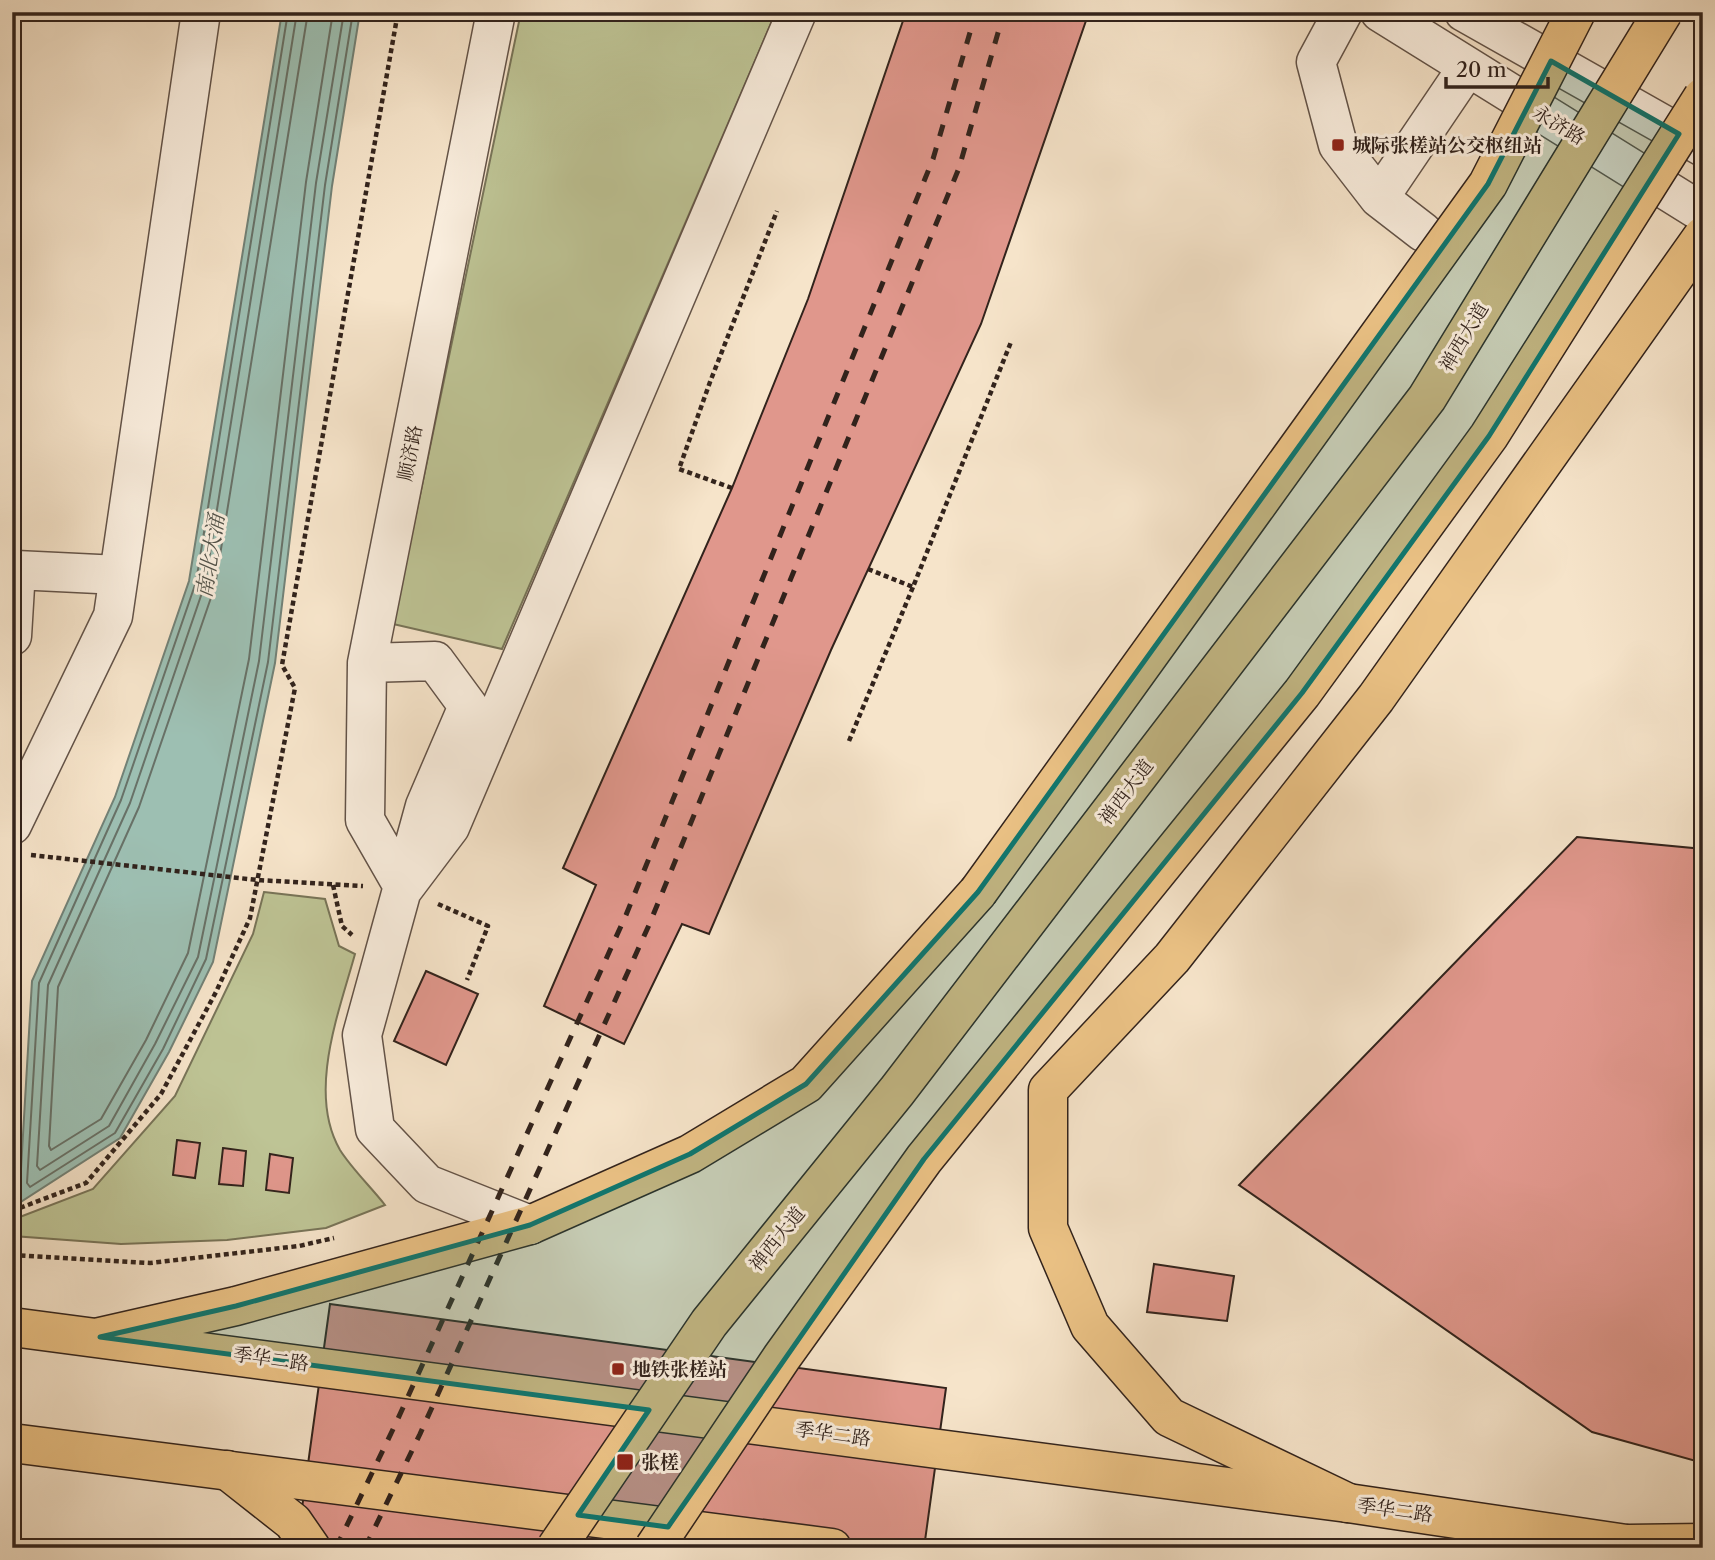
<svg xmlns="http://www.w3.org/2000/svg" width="1715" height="1560" viewBox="0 0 1715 1560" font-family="'Libre Caslon Text','Noto Serif SC',serif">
<rect width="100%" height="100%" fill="#f6e4ca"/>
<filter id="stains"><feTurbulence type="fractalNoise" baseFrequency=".00286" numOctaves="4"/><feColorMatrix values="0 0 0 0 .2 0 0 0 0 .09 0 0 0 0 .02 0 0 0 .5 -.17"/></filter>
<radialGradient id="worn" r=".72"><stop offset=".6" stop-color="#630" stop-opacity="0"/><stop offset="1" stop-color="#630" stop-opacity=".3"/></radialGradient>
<path fill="#bec495" stroke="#787458" stroke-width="2" d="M 521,12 L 776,12 L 502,649 L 393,624 Z
M 264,892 L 325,899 L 339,946 L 355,954 C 339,1012 307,1093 340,1150 C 352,1169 371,1187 385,1205 L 326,1228 L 227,1240 L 121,1244 L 13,1236 L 12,1220 L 93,1189 L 175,1096 L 253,934 Z"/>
<path fill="#9dbfb2" stroke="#728176" stroke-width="2" d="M 282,12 L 360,12 L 332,186 L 275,663 L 213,962 L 169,1052 L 120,1138 L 19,1203 L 32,981 L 115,797 L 189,581 Z"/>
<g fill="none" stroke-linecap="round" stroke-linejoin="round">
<path stroke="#687167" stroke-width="2" d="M 288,12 L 196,582 L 121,800 L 39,983 L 27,1183 L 30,1187 L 115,1133 L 163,1049 L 206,959 L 268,662 L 325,185 L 353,12
M 297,12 L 205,584 L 130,803 L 48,985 L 37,1166 L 40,1170 L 109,1126 L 155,1044 L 198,957 L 259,661 L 316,183 L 344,12
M 308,12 L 215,586 L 139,807 L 58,987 L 49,1146 L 51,1150 L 101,1119 L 146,1040 L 188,953 L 249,659 L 306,182 L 333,12"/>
</g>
<path fill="#e0978c" stroke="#32231c" stroke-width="2" d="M 906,12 L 1089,12 L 981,324 L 831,650 L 709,934 L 682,924 L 624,1044 L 544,1006 L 596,885 L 563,868 L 732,488 L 808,299 Z
M 1577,837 L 1703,849 L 1703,1463 L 1592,1432 L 1239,1185 Z
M 426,971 L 478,994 L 446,1065 L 394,1041 Z
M 177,1140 L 200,1143 L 195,1178 L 173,1175 Z
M 223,1148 L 246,1151 L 243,1186 L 219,1184 Z
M 270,1154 L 293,1158 L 289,1193 L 266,1190 Z
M 1154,1264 L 1234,1276 L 1227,1321 L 1147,1312 Z
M 330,1304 L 946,1388 L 924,1548 L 381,1548 L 298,1537 Z"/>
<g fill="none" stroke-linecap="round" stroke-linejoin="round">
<defs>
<path id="minor" d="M 1343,12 L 1316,62 L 1338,145 L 1379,198 L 1423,232
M 1380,12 L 1703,213
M 1464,12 L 1703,147
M 1379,198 L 1467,68
M 12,636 L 16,570 L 119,575
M 367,663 L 435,661 L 468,706 L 425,806 L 362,1035 L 375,1129 L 427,1184 L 530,1225
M 12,825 L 113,616 L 201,12
M 404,888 L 450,827 L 797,12
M 404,888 L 365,820 L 367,663 L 496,12"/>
<path id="major" d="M 12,1327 L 1348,1503 L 1653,1548
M 12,1443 L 832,1548
M 1628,1544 L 1703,1543"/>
<path id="highway" d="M 100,1337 L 236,1306 L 530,1225 L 690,1154 L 806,1084 L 978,892
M 227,1470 L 293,1522 L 311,1548
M 1348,1503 L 1169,1417 L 1090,1326 L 1048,1228 L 1048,1090 L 1172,958 L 1376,698 L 1703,236"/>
</defs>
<use href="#minor" stroke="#635348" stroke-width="41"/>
<use href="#major" stroke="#32231c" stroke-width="41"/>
<use href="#highway" stroke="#32231c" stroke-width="41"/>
<path stroke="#32231c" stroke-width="4.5" stroke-dasharray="5 3.5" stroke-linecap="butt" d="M 732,488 L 679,469 L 710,382 L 777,211
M 868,569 L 913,587 L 1011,342
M 849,741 L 913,587
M 31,855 L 257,880 L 363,886
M 333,885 L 342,926 L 352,935
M 438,904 L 488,926 L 467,980
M 12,1211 L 86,1183 L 161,1094 L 216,992 L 250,918 L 295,688 L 282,665 L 398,12
M 12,1255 L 150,1263 L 299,1246 L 334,1238"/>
<use href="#minor" stroke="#f9eddd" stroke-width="38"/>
<use href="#major" stroke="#ebc285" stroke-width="38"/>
<use href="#highway" stroke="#ebc285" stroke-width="38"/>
<path stroke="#32231c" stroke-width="5" stroke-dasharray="12 12" stroke-linecap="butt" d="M 336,1548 L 396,1423 L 626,915 L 933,159 L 976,12
M 365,1548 L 420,1434 L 649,925 L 959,168 L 1004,12"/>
<defs>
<path id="highway-bridge" d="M 978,892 L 1488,184 L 1576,12
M 556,1548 L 709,1323 L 897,1091 L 1427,398 L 1663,12
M 654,1548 L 782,1357 L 924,1159 L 1302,693 L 1489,436 L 1703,97"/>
</defs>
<use href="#highway-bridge" stroke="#32231c" stroke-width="41" stroke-linecap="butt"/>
<use href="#highway-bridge" stroke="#ebc285" stroke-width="38"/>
</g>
<path fill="#0f766e" fill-opacity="0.2" stroke="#0f766e" stroke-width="5" stroke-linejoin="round" d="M 1551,61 L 1679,134 L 1489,436 L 1302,693 L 924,1159 L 668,1527 L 578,1515 L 649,1410 L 100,1337 L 236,1306 L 530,1225 L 690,1154 L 806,1084 L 978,892 L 1488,184 Z"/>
<g fill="#8f2418" stroke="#f9eddd" stroke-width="2.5">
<rect x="1331" y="138" width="14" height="14" rx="3.5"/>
<rect x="611" y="1362" width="14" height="14" rx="3.5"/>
<rect x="616" y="1453" width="18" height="18" rx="3.5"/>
</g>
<g text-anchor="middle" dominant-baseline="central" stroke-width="6" stroke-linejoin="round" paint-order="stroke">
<g font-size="19" fill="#32231c" stroke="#f9eddd">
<text transform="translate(1559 125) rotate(31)">永济路</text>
<text transform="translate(1464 337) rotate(-59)">禅西大道</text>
<text transform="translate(410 453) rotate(-79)">顺济路</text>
<text transform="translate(1126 792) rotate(-53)">禅西大道</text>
<text transform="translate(777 1239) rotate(-51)">禅西大道</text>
<text transform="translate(271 1359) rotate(8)">季华二路</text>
<text transform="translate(833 1434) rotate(8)">季华二路</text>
<text transform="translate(1395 1510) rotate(8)">季华二路</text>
</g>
<g font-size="19" font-weight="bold" fill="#32231c" stroke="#f9eddd" text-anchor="start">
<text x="1352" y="145">城际张槎站公交枢纽站</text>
<text x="632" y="1369">地铁张槎站</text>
<text x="641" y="1462">张槎</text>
</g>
<g font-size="21" font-style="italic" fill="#525249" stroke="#f9eddd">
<text transform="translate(210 556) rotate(-81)">南北大涌</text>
</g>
</g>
<rect width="1715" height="1560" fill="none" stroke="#f6e4ca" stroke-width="42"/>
<rect x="14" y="14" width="1687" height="1532" fill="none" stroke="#32231c" stroke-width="3.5"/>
<rect x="21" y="21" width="1673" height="1518" fill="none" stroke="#32231c" stroke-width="2"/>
<path d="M1446 77v10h102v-10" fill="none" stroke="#32231c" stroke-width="3.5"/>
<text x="1456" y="77" font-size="21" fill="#32231c" stroke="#f9eddd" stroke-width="5" paint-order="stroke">20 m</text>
<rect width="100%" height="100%" filter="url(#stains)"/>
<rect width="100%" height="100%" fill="url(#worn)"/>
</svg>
